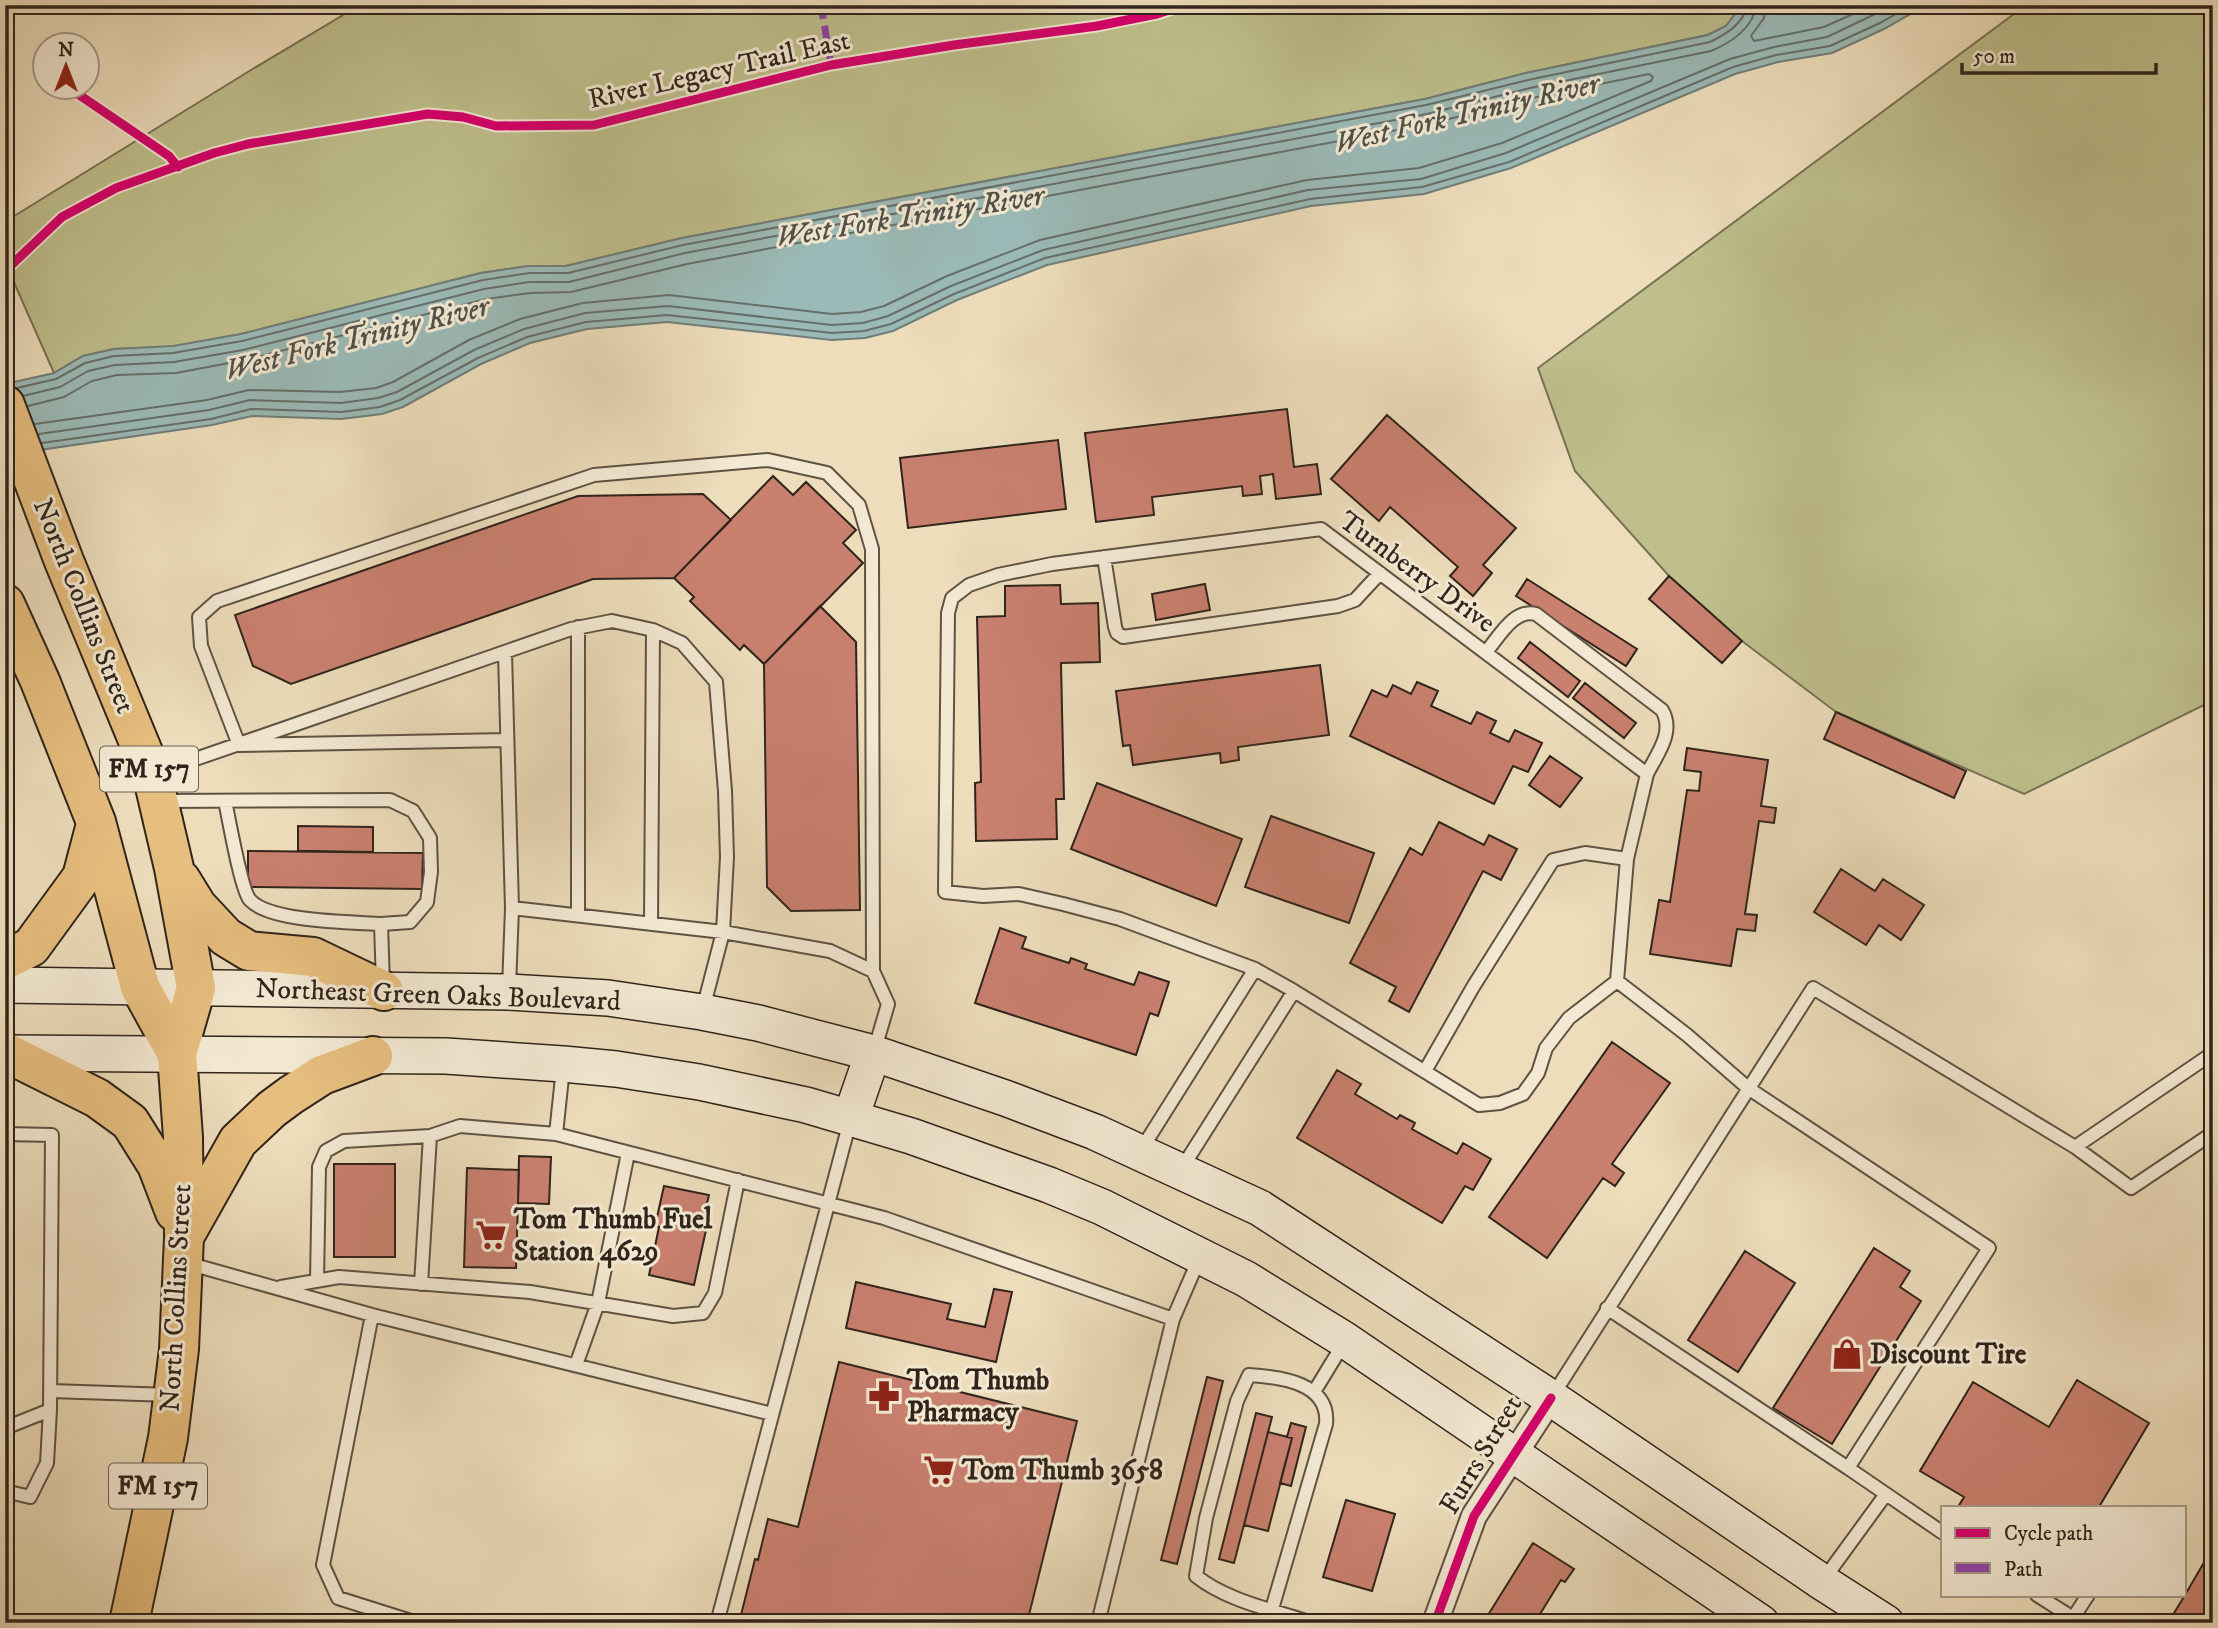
<svg xmlns="http://www.w3.org/2000/svg" width="2218" height="1628" viewBox="0 0 2218 1628" font-family="'IM FELL DW Pica',serif">
<rect width="100%" height="100%" fill="#edddbb"/>
<filter id="stains"><feTurbulence type="fractalNoise" baseFrequency=".00286" numOctaves="4"/><feColorMatrix values="0 0 0 0 .2 0 0 0 0 .09 0 0 0 0 .02 0 0 0 .5 -.17"/></filter>
<radialGradient id="worn" r=".72"><stop offset=".6" stop-color="#630" stop-opacity="0"/><stop offset="1" stop-color="#630" stop-opacity=".3"/></radialGradient>
<path fill="#bebf8c" stroke="#777254" stroke-width="2" d="M 360,5 L 1742,5 L 1726,26 L 1708,35 L 1526,73 L 1425,99 L 682,238 L 566,266 L 528,266 L 481,273 L 241,334 L 173,347 L 114,349 L 83,356 L 54,373 L 5,262 L 5,224 L 11,218 L 251,70 Z
M 2026,5 L 2213,5 L 2213,694 L 2208,703 L 2024,794 L 1836,712 L 1742,641 L 1669,576 L 1575,471 L 1538,368 Z"/>
<path fill="#9bbab7" stroke="#707e79" stroke-width="2" d="M 1742,5 L 1926,5 L 1884,29 L 1832,53 L 1778,62 L 1735,74 L 1511,168 L 1424,194 L 1311,206 L 1047,265 L 957,300 L 893,331 L 865,338 L 832,340 L 667,322 L 587,329 L 530,343 L 481,364 L 403,407 L 382,414 L 341,419 L 252,416 L 212,425 L 5,455 L 5,384 L 54,373 L 83,356 L 114,349 L 173,346 L 241,334 L 481,273 L 528,266 L 566,266 L 682,238 L 1425,99 L 1526,73 L 1708,35 L 1726,26 Z"/>
<g fill="none" stroke-linecap="round" stroke-linejoin="round">
<path stroke="#666f6a" stroke-width="2" d="M 1766,5 L 1764,18 L 1751,36 L 1754,41 L 1824,27 L 1873,5
M 17,388 L 56,379 L 85,363 L 114,356 L 173,353 L 242,341 L 483,280 L 529,273 L 568,273 L 683,245 L 1426,105 L 1528,80 L 1710,42 C 1726,34 1744,24 1747,5
M 23,396 L 60,387 L 88,371 L 115,365 L 174,362 L 243,350 L 484,289 L 529,282 L 569,282 L 685,253 L 1427,114 L 1530,88 L 1711,51 C 1730,43 1754,28 1756,5
M 28,406 L 64,397 L 92,381 L 117,375 L 176,373 L 245,360 L 486,299 L 530,293 L 571,292 L 687,264 L 1429,124 L 1532,98 L 1649,74 L 1653,77 L 1651,81 L 1502,143 L 1419,168 L 1307,180 L 1040,240 L 947,276 L 884,306 L 861,312 L 832,314 L 669,295 L 583,303 L 520,319 L 469,340 L 393,382 L 376,388 L 340,392 L 249,390 L 207,400 L 35,424
M 39,434 L 209,410 L 250,400 L 341,403 L 378,398 L 397,392 L 474,350 L 524,329 L 585,313 L 668,306 L 832,325 L 863,323 L 888,316 L 951,286 L 1043,250 L 1308,190 L 1421,179 L 1506,153 L 1730,59 L 1774,47 L 1827,37 L 1894,5
M 42,443 L 211,419 L 251,409 L 341,412 L 380,407 L 400,400 L 478,358 L 527,337 L 586,322 L 667,315 L 832,333 L 864,331 L 891,324 L 954,294 L 1045,258 L 1310,199 L 1422,187 L 1509,162 L 1733,67 L 1776,55 L 1830,46 L 1880,23 L 1912,5"/>
</g>
<path fill="#c9806f" stroke="#30241c" stroke-width="2" d="M 1287,409 L 1294,467 L 1317,464 L 1321,494 L 1276,499 L 1273,474 L 1260,476 L 1262,494 L 1243,496 L 1242,486 L 1152,497 L 1154,515 L 1096,522 L 1085,433 Z
M 1387,415 L 1516,528 L 1483,565 L 1492,573 L 1473,596 L 1450,576 L 1458,567 L 1390,507 L 1379,521 L 1331,479 Z
M 1058,440 L 1066,509 L 908,528 L 900,458 Z
M 773,476 L 793,495 L 806,482 L 856,530 L 843,543 L 863,563 L 764,664 L 744,645 L 740,650 L 690,601 L 694,597 L 674,578 Z
M 703,494 L 731,520 L 674,578 L 593,579 L 291,684 L 253,666 L 235,615 L 578,496 Z
M 1669,576 L 1742,641 L 1722,663 L 1649,599 Z
M 1527,579 L 1637,649 L 1626,666 L 1516,596 Z
M 1205,584 L 1210,610 L 1156,620 L 1152,594 Z
M 1060,585 L 1061,604 L 1098,603 L 1100,662 L 1061,663 L 1064,799 L 1056,799 L 1057,839 L 976,841 L 975,783 L 981,782 L 977,617 L 1005,616 L 1005,586 Z
M 820,606 L 856,642 L 860,910 L 791,911 L 767,887 L 764,664 Z
M 1530,642 L 1580,681 L 1568,697 L 1518,658 Z
M 1320,665 L 1329,735 L 1238,747 L 1239,760 L 1221,763 L 1220,753 L 1133,765 L 1130,745 L 1123,746 L 1116,691 Z
M 1417,682 L 1438,691 L 1431,706 L 1471,724 L 1477,712 L 1496,721 L 1490,733 L 1509,742 L 1515,730 L 1542,743 L 1528,772 L 1513,766 L 1494,804 L 1350,736 L 1372,690 L 1387,697 L 1393,685 L 1411,694 Z
M 1585,683 L 1636,723 L 1624,738 L 1573,698 Z
M 1836,712 L 1966,771 L 1954,798 L 1824,739 Z
M 1687,748 L 1768,760 L 1761,806 L 1776,808 L 1774,823 L 1759,821 L 1745,914 L 1757,915 L 1755,931 L 1737,929 L 1731,966 L 1650,954 L 1659,900 L 1670,902 L 1687,790 L 1699,791 L 1701,772 L 1684,770 Z
M 1550,756 L 1582,778 L 1560,807 L 1529,785 Z
M 1097,783 L 1242,839 L 1216,906 L 1071,849 Z
M 1271,816 L 1374,853 L 1349,923 L 1245,887 Z
M 1439,822 L 1484,845 L 1489,835 L 1517,849 L 1501,880 L 1483,871 L 1409,1012 L 1389,1001 L 1396,987 L 1350,963 L 1410,848 L 1422,855 Z
M 298,826 L 373,827 L 373,852 L 298,851 Z
M 248,851 L 423,853 L 422,889 L 248,887 Z
M 1841,869 L 1875,891 L 1883,879 L 1924,905 L 1901,940 L 1879,925 L 1866,945 L 1814,912 Z
M 1000,928 L 1026,937 L 1022,948 L 1069,963 L 1071,958 L 1087,964 L 1085,969 L 1134,985 L 1139,972 L 1169,982 L 1158,1016 L 1150,1013 L 1136,1055 L 975,1003 Z
M 1612,1042 L 1670,1083 L 1612,1164 L 1624,1173 L 1615,1186 L 1603,1178 L 1547,1258 L 1489,1217 Z
M 1337,1070 L 1361,1084 L 1355,1094 L 1397,1119 L 1400,1115 L 1415,1123 L 1412,1129 L 1457,1154 L 1463,1143 L 1491,1159 L 1473,1190 L 1465,1186 L 1442,1223 L 1297,1138 Z
M 519,1156 L 551,1157 L 549,1204 L 518,1203 Z
M 334,1164 L 395,1164 L 395,1257 L 334,1257 Z
M 467,1168 L 519,1170 L 516,1268 L 464,1267 Z
M 664,1186 L 709,1195 L 703,1220 L 708,1221 L 694,1285 L 649,1275 L 659,1227 L 655,1226 Z
M 1874,1248 L 1910,1271 L 1900,1287 L 1921,1301 L 1832,1444 L 1773,1408 Z
M 1745,1251 L 1795,1283 L 1738,1372 L 1688,1340 Z
M 856,1282 L 951,1304 L 947,1319 L 985,1327 L 994,1289 L 1012,1292 L 996,1362 L 846,1328 Z
M 839,1362 L 1077,1421 L 1027,1623 L 739,1623 L 755,1559 L 758,1560 L 768,1519 L 798,1527 Z
M 1207,1377 L 1223,1381 L 1177,1564 L 1161,1560 Z
M 2077,1380 L 2149,1423 L 2099,1507 L 1958,1507 L 1964,1497 L 1920,1471 L 1973,1382 L 2049,1427 Z
M 1256,1413 L 1272,1417 L 1234,1563 L 1219,1559 Z
M 1291,1423 L 1306,1427 L 1291,1486 L 1280,1483 L 1292,1438 L 1287,1437 Z
M 1268,1432 L 1292,1438 L 1268,1531 L 1244,1525 Z
M 1346,1500 L 1395,1514 L 1372,1591 L 1323,1577 Z
M 1533,1543 L 1574,1569 L 1565,1582 L 1561,1580 L 1537,1619 L 1543,1623 L 1483,1623 Z
M 2213,1547 L 2213,1623 L 2168,1623 L 2185,1595 Z"/>
<g fill="none" stroke-linecap="round" stroke-linejoin="round">
<defs>
<path id="service" d="M 1321,529 L 1647,774 L 1627,859 L 1617,981 L 1569,1018 L 1546,1048 L 1538,1073 L 1523,1094 L 1500,1103 L 1479,1105 L 1294,991 L 1255,969 L 1120,919 L 1063,904 L 1019,894 L 983,896 L 945,892 L 948,613 L 952,598 L 969,585 L 998,575 L 1052,564 Z
M 1104,557 L 1115,627 L 1117,633 L 1123,637 L 1338,606 L 1355,600 L 1380,573
M 1486,652 C 1499,637 1514,608 1536,614 L 1662,710 C 1675,732 1657,754 1647,774
M 505,653 L 512,908 L 509,988
M 507,740 L 239,745 L 201,646 L 199,617 L 217,601 L 594,475 L 768,460 L 827,473 L 859,505 L 872,549 L 873,971 L 888,1004 L 874,1052
M 155,773 L 571,629 L 612,621 L 653,630 L 682,643 L 716,682 L 725,791 L 727,857 L 723,932 L 703,1009
M 163,801 L 390,800 L 413,811 L 430,838 L 431,872 L 427,902 L 410,922 L 381,924 L 383,985
M 225,801 C 229,819 241,890 250,900 C 270,922 351,922 381,924
M 512,908 L 723,932 L 830,951 L 873,971
M 578,915 L 578,627
M 651,924 L 653,630
M 1617,981 L 1687,1035 L 1748,1088 L 1989,1248 L 1848,1468 L 1886,1494 L 1824,1579
M 563,1068 L 556,1134 L 884,1218 L 1173,1319
M 1425,1071 L 1473,987 L 1553,860 L 1585,853 L 1627,859
M 5,1134 L 52,1135 L 50,1410 L 47,1463 L 30,1497 L 5,1491
M 2075,1147 L 2213,1053
M 1141,1150 L 1255,969
M 1182,1168 L 1294,991
M 187,1263 L 372,1315 L 772,1414
M 317,1281 L 319,1167 L 326,1151 L 344,1141 L 430,1136
M 421,1284 L 430,1136 L 460,1126 L 556,1134
M 281,1287 L 339,1277 L 530,1292 L 673,1316 L 703,1313 L 715,1293 L 738,1180
M 1607,1308 L 1848,1468
M 372,1315 L 323,1565 L 338,1598 L 417,1623
M 576,1365 L 598,1303 L 628,1153
M 51,1391 L 170,1395
M 1314,1392 L 1345,1341
M 1553,1395 L 1813,988 L 2075,1147 L 2131,1188 L 2213,1133
M 5,1428 L 50,1410
M 1886,1494 L 1943,1533
M 2037,1595 L 2073,1618 L 2088,1595
M 1272,1609 L 1326,1424 C 1330,1383 1281,1377 1249,1375 L 1237,1401 L 1206,1518 L 1196,1576 C 1227,1601 1274,1610 1312,1623
M 717,1623 L 850,1121
M 1098,1623 L 1173,1319 L 1199,1259"/>
<path id="minor" d="M 1435,1623 L 1474,1516 L 1551,1398"/>
<path id="secondary" d="M 5,985 L 509,992 L 608,998 L 702,1012 L 758,1023 L 873,1053 L 1005,1098 L 1095,1132 L 1260,1208 L 1551,1398 L 1822,1582 L 1886,1623
M 5,1053 L 446,1056 L 563,1064 L 616,1069 L 699,1082 L 806,1105 L 911,1136 L 1049,1185 L 1102,1207 L 1246,1279 L 1345,1340 L 1761,1623
M 851,1117 L 873,1053"/>
<path id="primary" d="M 5,405 L 64,561 L 152,774 L 174,868 L 196,988 L 177,1054 L 183,1137 L 184,1237 L 179,1349 L 168,1438 L 129,1623
M 5,604 L 40,681 L 96,822 L 140,987 L 177,1054
M 181,880 L 197,906 L 226,937 L 249,951 L 313,957 L 384,991
M 5,960 L 31,947 L 82,877 L 96,824
M 7,1053 L 97,1098 L 130,1122 L 157,1165 L 175,1212
M 185,1235 L 238,1141 L 272,1109 L 291,1095 L 322,1075 L 373,1056"/>
</defs>
<use href="#service" stroke="#5f5244" stroke-width="16"/>
<use href="#minor" stroke="#5f5244" stroke-width="28"/>
<use href="#secondary" stroke="#30241c" stroke-width="38"/>
<use href="#primary" stroke="#30241c" stroke-width="42"/>
<use href="#service" stroke="#f3e9d3" stroke-width="12"/>
<use href="#minor" stroke="#f3e9d3" stroke-width="24"/>
<use href="#secondary" stroke="#f3e9d3" stroke-width="35"/>
<use href="#primary" stroke="#e6be7e" stroke-width="38"/>
<path stroke="#8e44ad" stroke-width="7" stroke-dasharray="14 7" stroke-linecap="butt" d="M 821,5 L 831,65"/>
<defs>
<path id="cycleway" d="M 69,88 L 169,156 L 178,167
M 5,271 L 62,217 L 116,188 L 214,153 L 248,144 L 428,114 L 463,117 L 496,126 L 594,125 L 831,65 L 954,45 L 1097,26 L 1157,14 L 1184,5
M 1435,1623 L 1474,1516 L 1551,1398"/>
</defs>
<use href="#cycleway" stroke="#f3e9d3" stroke-width="13"/>
<use href="#cycleway" stroke="#d6006c" stroke-width="9"/>
</g>
<defs>
<symbol id="supermarket-bare" viewBox="-9 -9 18 18"><path d="M-6-5.5h2.5l.6 2H6L4.5 2H-2.5L-4.4-4H-6ZM-1.5 3.2a1.3 1.3 0 1 0 .1 0ZM3 3.2a1.3 1.3 0 1 0 .1 0Z" fill="#8f2418" stroke="#f3e9d3" stroke-width="2.5" paint-order="stroke"/></symbol>
<symbol id="shop-bare" viewBox="-9 -9 18 18"><path d="M-5-2.5h2.3a2.7 3.5 0 0 1 5.4 0H5L5.5 6h-11ZM-1.5-2.5h3a1.5 2.3 0 0 0-3 0Z" fill="#8f2418" stroke="#f3e9d3" stroke-width="2.5" paint-order="stroke"/></symbol>
<symbol id="pharmacy-bare" viewBox="-9 -9 18 18"><path d="M-2-6h4v4h4v4h-4v4h-4v-4h-4v-4h4Z" fill="#8f2418" stroke="#f3e9d3" stroke-width="2.5" paint-order="stroke"/></symbol>
</defs>
<g fill-rule="evenodd">
<use href="#supermarket-bare" x="469" y="1213" width="44" height="44"/>
<use href="#shop-bare" x="1825" y="1332" width="44" height="44"/>
<use href="#pharmacy-bare" x="862" y="1374" width="44" height="44"/>
<use href="#supermarket-bare" x="917" y="1448" width="44" height="44"/>
</g>
<g text-anchor="middle" dominant-baseline="central" stroke-width="6" stroke-linejoin="round" paint-order="stroke">
<g fill="#f3e9d3" stroke="#6a5f53" stroke-width="2">
<rect x="100" y="746.5" width="98" height="45" rx="5"/>
<rect x="109" y="1463.5" width="98" height="45" rx="5"/>
</g>
<g font-size="26" font-weight="bold" fill="#30241c">
<text x="149" y="769">FM 157</text>
<text x="158" y="1486">FM 157</text>
</g>
<g font-size="28" fill="#30241c" stroke="#f3e9d3">
<text transform="translate(719 70) rotate(-13)">River Legacy Trail East</text>
<text transform="translate(1417 572) rotate(36)">Turnberry Drive</text>
<text transform="translate(84 606) rotate(68)">North Collins Street</text>
<text transform="translate(438 995) rotate(2)">Northeast Green Oaks Boulevard</text>
<text transform="translate(176 1298) rotate(-87)">North Collins Street</text>
<text transform="translate(1481 1455) rotate(-59)">Furrs Street</text>
</g>
<g font-size="28" font-weight="bold" fill="#30241c" stroke="#f3e9d3" text-anchor="start">
<text x="514" y="1219">Tom Thumb Fuel<tspan x="514" dy="32">Station 4629</tspan></text>
<text x="1870" y="1354">Discount Tire</text>
<text x="907" y="1380">Tom Thumb<tspan x="907" dy="32">Pharmacy</tspan></text>
<text x="962" y="1470">Tom Thumb 3658</text>
</g>
<g font-size="30" font-style="italic" fill="#50514a" stroke="#f3e9d3">
<text transform="translate(1467 114) rotate(-13)">West Fork Trinity River</text>
<text transform="translate(910 217) rotate(-9)">West Fork Trinity River</text>
<text transform="translate(357 339) rotate(-14)">West Fork Trinity River</text>
</g>
</g>
<rect width="2218" height="1628" fill="none" stroke="#edddbb" stroke-width="28"/>
<rect x="7" y="7" width="2204" height="1614" fill="none" stroke="#30241c" stroke-width="3.5"/>
<rect x="14" y="14" width="2190" height="1600" fill="none" stroke="#30241c" stroke-width="2"/>
<rect x="1941" y="1506" width="245" height="91" fill="#f3e9d3" stroke="#a59a8a" stroke-width="2"/>
<rect x="1955" y="1528" width="35" height="10" fill="#d6006c" stroke="#a59a8a" stroke-width="2"/>
<text x="2004" y="1540" font-size="21" fill="#30241c">Cycle path</text>
<rect x="1955" y="1563" width="35" height="10" fill="#8e44ad" stroke="#a59a8a" stroke-width="2"/>
<text x="2004" y="1576" font-size="21" fill="#30241c">Path</text>
<g transform="translate(66 66)"><circle r="33" fill="#f3e9d3" stroke="#a59a8a" stroke-width="2"/>
<path d="M0-5L12 26L0 18L-12 26Z" fill="#8f2418"/>
<text y="-10" font-size="19" font-weight="bold" text-anchor="middle" fill="#30241c">N</text>
</g>
<path d="M1962 63v10h194v-10" fill="none" stroke="#30241c" stroke-width="3.5"/>
<text x="1973" y="63" font-size="21" fill="#30241c" stroke="#f3e9d3" stroke-width="5" paint-order="stroke">50 m</text>
<rect width="100%" height="100%" filter="url(#stains)"/>
<rect width="100%" height="100%" fill="url(#worn)"/>
</svg>
